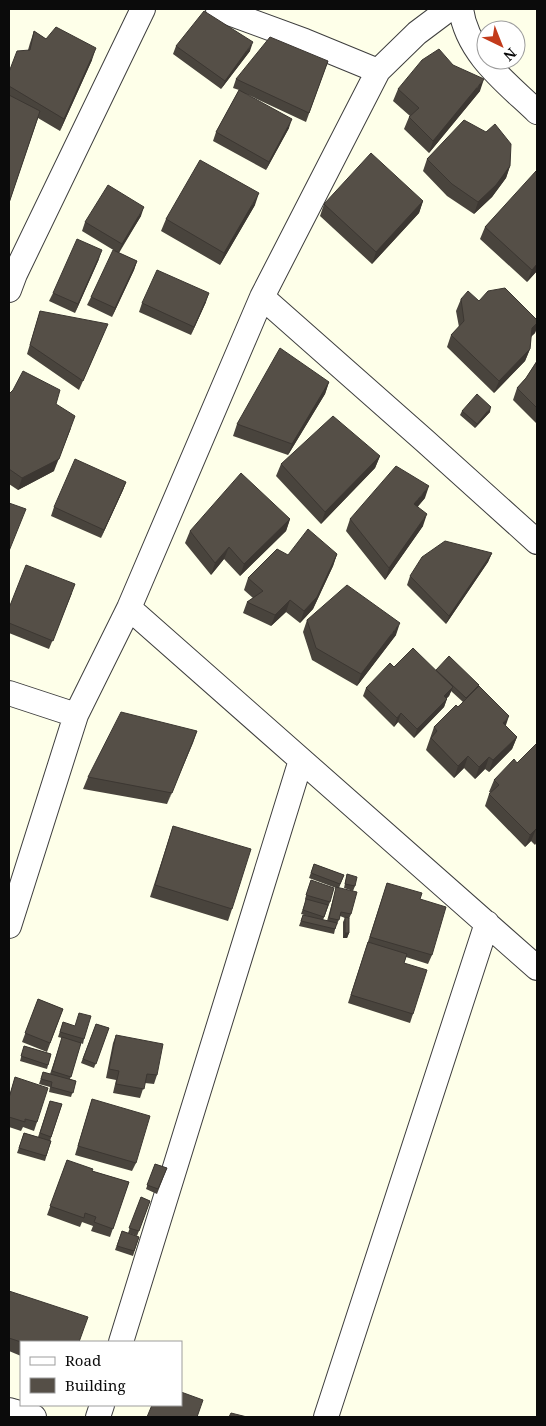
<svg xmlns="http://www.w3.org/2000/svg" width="546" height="1426" viewBox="0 0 546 1426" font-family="'Noto Serif',serif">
<rect width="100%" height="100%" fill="#feffe9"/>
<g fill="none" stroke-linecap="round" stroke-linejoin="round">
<defs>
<path id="street" d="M 218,9 L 305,41 L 378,71
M 461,9 C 467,54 507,83 537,112
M 9,290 L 15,274 L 143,9
M 262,297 L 425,441 L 537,542
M 129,608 L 537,968
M 9,693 L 76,715 L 129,608 L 262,297 L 378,71 L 417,33 L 449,9
M 9,926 L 76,715
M 121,1342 L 301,760
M 9,1410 L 34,1417
M 98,1417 L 102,1405
M 326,1417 L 487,923"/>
</defs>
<use href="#street" stroke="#3e3e3e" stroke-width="26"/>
<use href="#street" stroke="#fff" stroke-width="24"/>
</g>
<path fill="#49443d" d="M 34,31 L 46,39 L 92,60 L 60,131 L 38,118 L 9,203 L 9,72 L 28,50 L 30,43 Z
M 176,46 L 250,51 L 221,89 L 173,54 Z
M 328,61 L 306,122 L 244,93 L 289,128 L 266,170 L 213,141 L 216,132 L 239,90 L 233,88 L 236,79 Z
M 453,65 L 480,91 L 429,153 L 404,129 L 409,117 L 410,116 L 393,101 L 398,89 Z
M 427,159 L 510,166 L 506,178 L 492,197 L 474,214 L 447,196 L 423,171 Z
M 537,172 L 537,271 L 527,282 L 480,239 L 485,227 Z
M 423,201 L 419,213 L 372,264 L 320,216 L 324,204 Z
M 255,205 L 220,265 L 161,231 L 166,219 Z
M 141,216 L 119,253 L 137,261 L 134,270 L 112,317 L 87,305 L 91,297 L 115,251 L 82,231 L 85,222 Z
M 99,259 L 75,313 L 49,301 L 53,293 Z
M 461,299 L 479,301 L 537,320 L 537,327 L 535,333 L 531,337 L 530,349 L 525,361 L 494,393 L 447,347 L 451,335 L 459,327 L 456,311 Z
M 206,302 L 191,335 L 139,312 L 142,303 Z
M 40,311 L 104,333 L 79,390 L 27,354 Z
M 537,361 L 537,424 L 513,400 L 517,388 L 526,378 Z
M 329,382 L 325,394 L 288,455 L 233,436 L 237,424 Z
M 9,394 L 56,404 L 54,471 L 18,490 L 9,484 Z
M 462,411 L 490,412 L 475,428 L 460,415 Z
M 380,456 L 375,468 L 321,524 L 276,476 L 281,464 Z
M 126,482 L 123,490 L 101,538 L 51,516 L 54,507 Z
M 425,498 L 418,506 L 423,526 L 385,580 L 346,531 L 350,519 Z
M 290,519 L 286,531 L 240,576 L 224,559 L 211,575 L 185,543 L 190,531 Z
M 492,553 L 488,562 L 446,624 L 407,585 L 410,576 Z
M 337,554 L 333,566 L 313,609 L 300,623 L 286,612 L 271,626 L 243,613 L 247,602 L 253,598 L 244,590 L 248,578 L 288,555 Z
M 72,593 L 49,649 L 9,633 L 9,608 Z
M 307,620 L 396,635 L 357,686 L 312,660 L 303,632 Z
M 436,670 L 478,688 L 506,726 L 517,737 L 512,749 L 489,772 L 485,769 L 475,779 L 464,768 L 454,778 L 426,750 L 434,727 L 463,702 L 451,691 L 449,696 L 447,698 L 444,707 L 414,738 L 398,722 L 394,727 L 363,696 L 366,688 Z
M 197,731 L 167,804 L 83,789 L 88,777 Z
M 537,743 L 537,842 L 535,845 L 531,841 L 525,847 L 485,806 L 489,794 L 491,793 L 489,792 L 494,780 L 517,763 Z
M 173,826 L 232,909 L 228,921 L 150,897 Z
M 314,864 L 344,875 L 339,888 L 351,914 L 349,919 L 349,933 L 347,938 L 343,938 L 343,922 L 345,918 L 340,916 L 337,925 L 336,925 L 334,934 L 299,926 L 303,915 L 308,916 L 301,914 L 306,900 L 305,899 L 311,880 L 330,902 L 323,920 L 327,921 L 336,888 L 309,878 Z
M 347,874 L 355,886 L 353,891 L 344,888 Z
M 387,883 L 420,899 L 432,955 L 428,964 L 406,957 L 404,963 L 413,1014 L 410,1023 L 348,1003 Z
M 38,999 L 63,1009 L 47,1052 L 22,1042 Z
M 63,1022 L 84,1039 L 83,1044 L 81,1043 L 70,1079 L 76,1081 L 71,1097 L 49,1092 L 50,1087 L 39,1084 L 43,1072 L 50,1074 L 62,1038 L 58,1037 Z
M 96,1024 L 109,1028 L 94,1068 L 81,1063 Z
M 116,1035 L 157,1075 L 154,1084 L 145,1083 L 140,1098 L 113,1093 L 116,1080 L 106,1078 L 113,1043 Z
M 24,1046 L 51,1054 L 47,1069 L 20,1061 Z
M 15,1077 L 37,1122 L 34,1131 L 23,1127 L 21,1131 L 9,1127 L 9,1097 Z
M 92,1099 L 136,1163 L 132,1171 L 75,1155 Z
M 50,1101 L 62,1104 L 50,1141 L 51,1141 L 45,1161 L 17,1153 L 24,1133 L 38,1137 Z
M 67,1160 L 92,1171 L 129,1182 L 110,1237 L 91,1231 L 93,1226 L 82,1222 L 80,1227 L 47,1215 Z
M 155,1164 L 167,1168 L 157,1194 L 146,1189 Z
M 141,1197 L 150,1201 L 137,1236 L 128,1233 Z
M 122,1231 L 139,1237 L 133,1256 L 115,1250 Z
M 9,1291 L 21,1342 L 21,1356 L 9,1351 Z"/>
<path fill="#3c3732" d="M 253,42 L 250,51 L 221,89 L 225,81 Z
M 96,48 L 92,60 L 60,131 L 64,119 Z
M 484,79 L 480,91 L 429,153 L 433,141 Z
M 292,119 L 289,128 L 266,170 L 269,162 Z
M 510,166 L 506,178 L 492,197 L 474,214 L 478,202 Z
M 259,193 L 255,205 L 220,265 L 224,253 Z
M 423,201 L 419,213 L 372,264 L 376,252 Z
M 144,207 L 141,216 L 118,253 L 122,244 Z
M 102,250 L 99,259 L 75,313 L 78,304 Z
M 137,261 L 134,270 L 112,317 L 115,308 Z
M 537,264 L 537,271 L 527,282 L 532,270 Z
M 209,293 L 206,302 L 191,335 L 194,327 Z
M 537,323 L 537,327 L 535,333 L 527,340 L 532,328 Z
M 530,349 L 525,361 L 494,393 L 499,381 Z
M 329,382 L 325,394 L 288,455 L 292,444 Z
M 491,407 L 490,412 L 475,428 L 477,424 Z
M 71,428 L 54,471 L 18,490 L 22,478 Z
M 380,456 L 375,468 L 321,524 L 325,512 Z
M 126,482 L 123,490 L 101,538 L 104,530 Z
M 429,486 L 425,498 L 410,516 L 414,504 Z
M 427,514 L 423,526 L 385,580 L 389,568 Z
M 290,519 L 286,531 L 240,576 L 244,564 Z
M 229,547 L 224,559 L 211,575 L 215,563 Z
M 492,553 L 488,562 L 446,624 L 449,616 Z
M 337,554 L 333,566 L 313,609 L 300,623 L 304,611 Z
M 290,600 L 286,612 L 271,626 L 275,615 Z
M 400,623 L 396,635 L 357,686 L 361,674 Z
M 453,687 L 449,696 L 441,704 L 444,696 Z
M 447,699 L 444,707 L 414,738 L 417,729 Z
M 401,713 L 398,722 L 394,727 L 397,718 Z
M 509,716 L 505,728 L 503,723 Z
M 197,731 L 193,743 L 167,804 L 172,793 Z
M 517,737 L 512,749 L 489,772 L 493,760 Z
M 468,756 L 464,768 L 454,778 L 458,766 Z
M 489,757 L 485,769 L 475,779 L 479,767 Z
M 536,829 L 531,841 L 525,847 L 530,835 Z
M 345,933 L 349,933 L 347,938 L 343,938 Z"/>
<path fill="#554f47" stroke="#3c3732" d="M 204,11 L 253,42 L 225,81 L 176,46 Z
M 56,27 L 96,48 L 64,119 L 9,86 L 9,72 L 17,51 L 30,50 L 34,31 L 46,39 Z
M 270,37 L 328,61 L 309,113 L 236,79 Z
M 439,49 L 453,65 L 484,79 L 433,141 L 409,117 L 419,108 L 398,89 L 422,60 Z
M 239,90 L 292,119 L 269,162 L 216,132 Z
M 9,95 L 40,111 L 9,203 Z
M 464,120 L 486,132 L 495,124 L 511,144 L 510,166 L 496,185 L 478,202 L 452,184 L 427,159 Z
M 371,153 L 423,201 L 376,252 L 324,204 Z
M 200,160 L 259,193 L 224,253 L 166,219 Z
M 536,171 L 537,172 L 537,264 L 532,270 L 485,227 Z
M 108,185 L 144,207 L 122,244 L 85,222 Z
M 77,239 L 102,250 L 78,304 L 53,293 Z
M 113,250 L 137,261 L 115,308 L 91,297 Z
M 157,270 L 209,293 L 194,327 L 142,303 Z
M 505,288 L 537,320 L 537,323 L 532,328 L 530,349 L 499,381 L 451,335 L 464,321 L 461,299 L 468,291 L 479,301 L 488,291 Z
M 40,311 L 108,324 L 83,381 L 30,345 Z
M 280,348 L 329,382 L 292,444 L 237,424 Z
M 537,361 L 537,408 L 517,388 L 526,378 Z
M 23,371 L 60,390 L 56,404 L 75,416 L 59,459 L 22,478 L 9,469 L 9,394 L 13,390 Z
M 477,394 L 491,407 L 477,424 L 462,411 Z
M 333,416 L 380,456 L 325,512 L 281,464 Z
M 75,459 L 126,482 L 104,530 L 54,507 Z
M 396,466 L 429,486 L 414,504 L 427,514 L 389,568 L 350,519 Z
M 241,473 L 290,519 L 244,564 L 229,547 L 215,563 L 190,531 Z
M 9,503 L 26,509 L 9,551 Z
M 308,529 L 337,554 L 317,597 L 304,611 L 290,600 L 275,615 L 247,602 L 263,591 L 248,578 L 277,549 L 288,555 Z
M 445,541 L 492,553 L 449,616 L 410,576 L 422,557 Z
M 26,565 L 75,584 L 53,641 L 9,623 L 9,608 Z
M 347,585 L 400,623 L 361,674 L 316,648 L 307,620 Z
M 413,648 L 453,687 L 444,696 L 447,699 L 417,729 L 401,713 L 397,718 L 366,688 L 390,663 L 394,667 Z
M 449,656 L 479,685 L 466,698 L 436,670 Z
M 479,686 L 509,716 L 503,723 L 517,737 L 493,760 L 489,757 L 479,767 L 468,756 L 458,766 L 431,738 L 437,731 L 434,727 L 456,705 L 458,707 Z
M 121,712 L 197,731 L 172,793 L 88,777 Z
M 537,743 L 537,831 L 536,829 L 530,835 L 489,794 L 499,785 L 494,780 L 514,759 L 517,763 Z
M 173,826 L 251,849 L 232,909 L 155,885 Z
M 314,864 L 344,875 L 340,884 L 311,873 Z
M 347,874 L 357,877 L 355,886 L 345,884 Z
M 311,880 L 334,888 L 330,902 L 306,895 Z
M 387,883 L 422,893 L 420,899 L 446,907 L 432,955 L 370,937 Z
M 336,887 L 357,892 L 351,914 L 341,912 L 339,920 L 329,918 Z
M 306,899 L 328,905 L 324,917 L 303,910 Z
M 303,915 L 337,923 L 335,929 L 301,921 Z
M 345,917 L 349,918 L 349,933 L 345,933 Z
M 368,942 L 407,954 L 404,963 L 427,970 L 413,1014 L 351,995 Z
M 38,999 L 63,1009 L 50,1043 L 25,1033 Z
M 79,1013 L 91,1016 L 84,1039 L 60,1032 L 63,1022 L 75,1026 Z
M 96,1024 L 109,1028 L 96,1064 L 83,1059 Z
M 116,1035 L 163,1044 L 157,1075 L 147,1074 L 144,1089 L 116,1084 L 119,1071 L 109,1069 Z
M 62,1037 L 81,1043 L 71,1077 L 52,1071 Z
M 24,1046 L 51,1054 L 48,1065 L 21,1056 Z
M 43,1072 L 76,1081 L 73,1093 L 51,1087 L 52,1082 L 41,1079 Z
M 15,1077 L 48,1088 L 37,1122 L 25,1119 L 25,1122 L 9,1117 L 9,1098 Z
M 92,1099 L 150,1116 L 136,1163 L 78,1146 Z
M 50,1101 L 62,1104 L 51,1137 L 40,1133 Z
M 24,1133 L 51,1141 L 46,1156 L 19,1148 Z
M 67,1160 L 93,1169 L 92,1171 L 129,1182 L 113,1229 L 94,1222 L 96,1217 L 85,1213 L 84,1218 L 50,1206 Z
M 155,1164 L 167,1168 L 158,1189 L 147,1185 Z
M 141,1197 L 150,1201 L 139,1231 L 129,1228 Z
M 122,1231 L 139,1237 L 134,1251 L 117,1246 Z
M 9,1291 L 88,1317 L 79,1342 L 21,1342 L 9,1338 Z
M 181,1392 L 203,1400 L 197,1417 L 147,1417 L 152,1405 L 181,1405 Z
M 231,1413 L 247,1417 L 229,1417 Z"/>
<rect width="546" height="1426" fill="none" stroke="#0b0b0b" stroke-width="20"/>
<rect x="20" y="1341" width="162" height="65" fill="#ffffff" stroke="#9d9d9d"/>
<rect x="30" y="1357" width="25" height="8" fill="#ffffff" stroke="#9d9d9d"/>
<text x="65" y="1366" font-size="15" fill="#0b0b0b">Road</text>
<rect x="30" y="1378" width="25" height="15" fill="#554f47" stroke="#9d9d9d"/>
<text x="65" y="1391" font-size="15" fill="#0b0b0b">Building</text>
<g transform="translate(501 45) rotate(137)"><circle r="24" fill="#ffffff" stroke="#9d9d9d"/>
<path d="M0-4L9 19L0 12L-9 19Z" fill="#c33b1b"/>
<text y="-8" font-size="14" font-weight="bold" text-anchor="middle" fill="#0b0b0b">N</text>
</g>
</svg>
